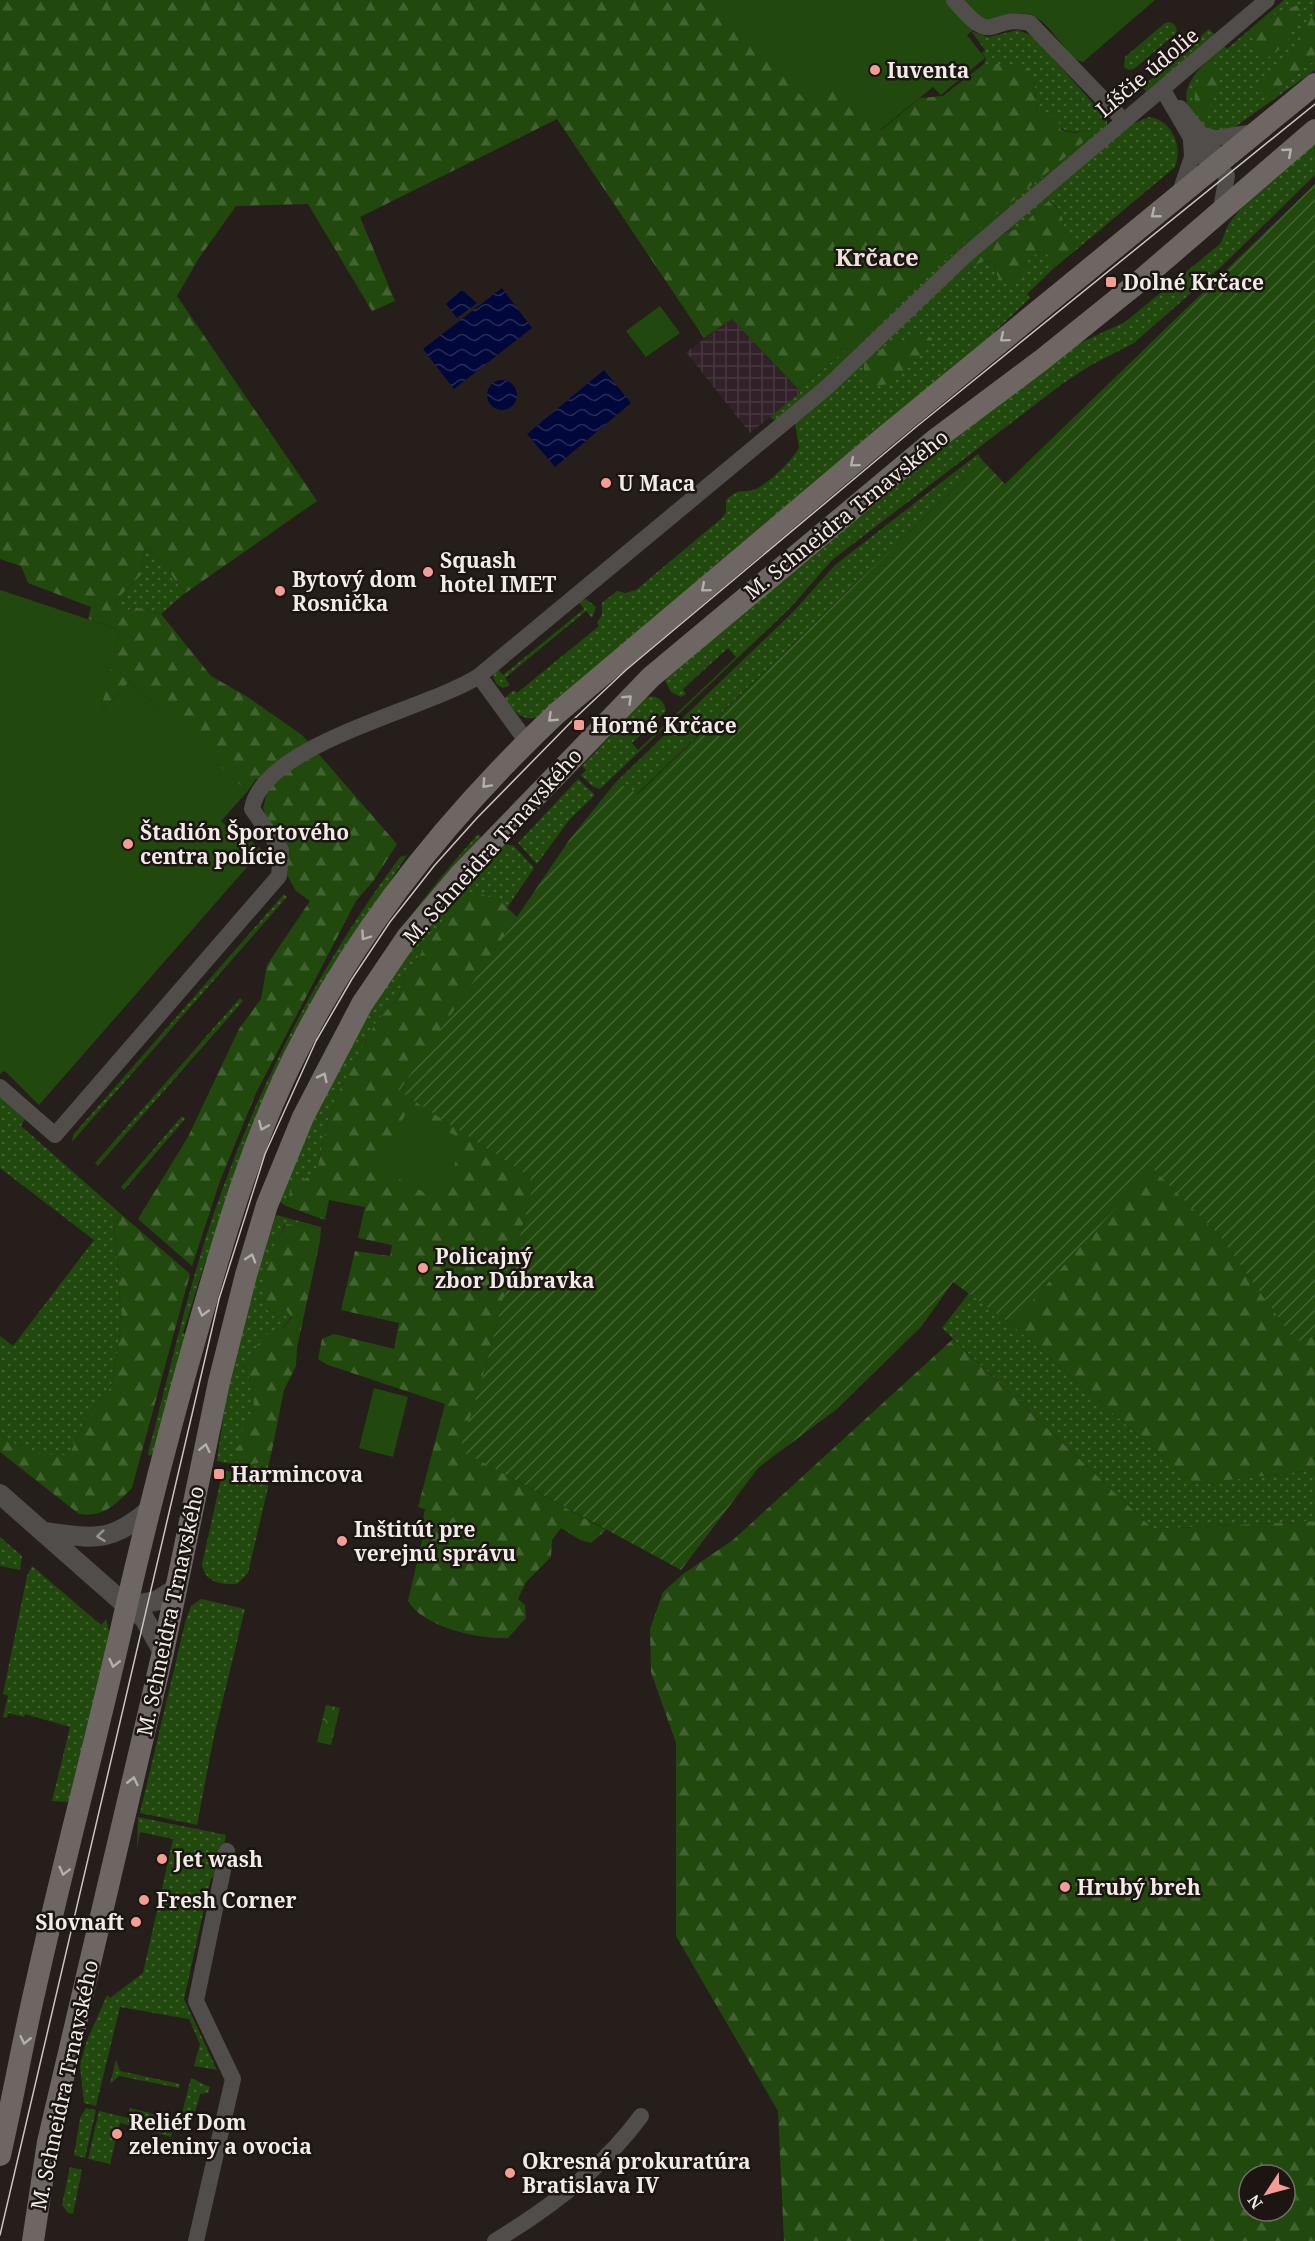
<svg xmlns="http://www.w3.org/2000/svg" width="1315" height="2241" viewBox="0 0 1315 2241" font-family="'Noto Serif',serif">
<defs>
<pattern id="industrial-grid" width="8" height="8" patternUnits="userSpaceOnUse" patternTransform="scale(1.5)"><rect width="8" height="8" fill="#332129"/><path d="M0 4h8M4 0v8" fill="none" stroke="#47373e"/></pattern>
<pattern id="grass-dots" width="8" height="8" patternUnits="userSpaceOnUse" patternTransform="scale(1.5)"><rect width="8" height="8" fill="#21490e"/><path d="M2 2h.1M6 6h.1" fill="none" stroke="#426331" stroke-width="1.8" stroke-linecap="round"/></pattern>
<pattern id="forest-firs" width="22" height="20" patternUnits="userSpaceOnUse" patternTransform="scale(1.5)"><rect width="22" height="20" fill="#21490e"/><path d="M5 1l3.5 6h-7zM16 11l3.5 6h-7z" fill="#426331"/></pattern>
<pattern id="park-crowns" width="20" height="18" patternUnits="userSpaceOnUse" patternTransform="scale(1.5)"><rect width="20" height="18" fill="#21490e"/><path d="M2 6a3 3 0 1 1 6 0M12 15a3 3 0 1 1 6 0" fill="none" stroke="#426331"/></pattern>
<pattern id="garden-furrows" width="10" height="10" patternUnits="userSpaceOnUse" patternTransform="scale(1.5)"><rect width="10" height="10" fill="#21490e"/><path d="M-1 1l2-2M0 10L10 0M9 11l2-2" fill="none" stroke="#426331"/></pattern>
<pattern id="water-waves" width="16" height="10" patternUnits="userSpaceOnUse" patternTransform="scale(1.5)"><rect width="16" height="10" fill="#00083b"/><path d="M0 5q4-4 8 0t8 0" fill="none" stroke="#262c57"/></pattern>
</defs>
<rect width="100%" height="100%" fill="#261e1a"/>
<path fill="url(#industrial-grid)" d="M 732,319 L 801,393 L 750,433 L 686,352 Z"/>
<path fill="url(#grass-dots)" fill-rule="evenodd" d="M 1284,0 L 1315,0 C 1315,29 1285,69 1270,94 L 1315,60 L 1315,70 L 1232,129 L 1206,129 C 1201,123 1194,117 1190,111 C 1175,85 1208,60 1224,46 L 1227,49 ZM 1301,4 C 1294,25 1289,48 1266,58 L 1270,17 Z
M 1170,22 L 1175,25 L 1177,31 L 1174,35 L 1134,69 L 1129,70 L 1124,67 L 1125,57 L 1165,23 Z
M 1209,29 L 1215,35 L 1148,94 L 1142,87 Z
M 1018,30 L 1033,36 L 1107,119 L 1107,128 L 820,385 L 775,421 L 770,417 L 800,393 L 798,389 L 826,367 L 990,220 L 1093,134 L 1089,130 C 1060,137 1060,123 1037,114 L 1034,79 L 1005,64 L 984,64 L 986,59 L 982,53 L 985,50 L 971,31 L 988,37 Z
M 1149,117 C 1172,120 1183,146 1175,167 L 1076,250 L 1074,241 L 1064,232 C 1065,219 1060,209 1050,201 L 1035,212 L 1022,228 L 1010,230 L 989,242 L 1129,125 Z
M 1315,141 L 1315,175 L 1224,264 L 1134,343 L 1091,365 L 1062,384 L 832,560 L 791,607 L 600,789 L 592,786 L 581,775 L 586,770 L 582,766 L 646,698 C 656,693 665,701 666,711 L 632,743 L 638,750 L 736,657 L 728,648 L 683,689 L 686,694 L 681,697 L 671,692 L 665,681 L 667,675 L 929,455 L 1080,343 L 1125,322 L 1220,244 C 1224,237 1226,228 1230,222 C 1253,192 1285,165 1315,141 Z
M 1042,249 L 1052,260 L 1054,268 L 1027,294 L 1030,298 L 970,355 L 541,715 C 524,725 514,710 503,699 L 514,690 L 517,693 L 599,626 L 597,623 L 602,615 L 602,603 L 617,591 L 625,593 L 636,590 L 722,518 L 726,512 L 726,500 C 741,487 740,494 756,489 C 768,484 795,458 799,447 L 795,423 L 961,268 L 970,269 C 978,262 984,259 994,263 L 997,275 L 1028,268 L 1025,263 Z
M 978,454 L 983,461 L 637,794 L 616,782 L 794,611 L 835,565 Z
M 145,547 L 163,562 L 184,594 L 161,614 L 134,607 L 122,614 L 114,602 L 141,575 Z
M 586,599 L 596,607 L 592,618 L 586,611 L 505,678 L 510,685 L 503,688 L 496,684 L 493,676 L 497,669 L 503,675 L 584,609 L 579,602 Z
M 578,779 L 595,795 L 569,820 L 537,864 L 518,843 Z
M 478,834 L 483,839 L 303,1094 C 349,998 407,913 478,834 Z
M 505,844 L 514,846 L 534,868 L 507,908 L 499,900 L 459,895 L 430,942 L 404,975 L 399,996 L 375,1024 L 338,1093 L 329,1115 L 318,1166 L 313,1174 L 297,1184 L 288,1196 L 286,1206 L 280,1202 L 302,1141 L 391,972 L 455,892 Z
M 407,855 L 323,987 L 209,1260 L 206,1259 L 183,1333 L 187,1334 L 154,1454 L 149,1456 L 148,1453 C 170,1371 188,1287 216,1207 C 260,1082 321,963 400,857 Z
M 284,894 L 287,897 L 72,1142 L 73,1135 Z
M 240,998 L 243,1001 L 98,1166 L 95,1163 Z
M 0,1097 L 25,1119 L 21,1126 L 122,1215 L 114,1222 L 122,1322 L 111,1387 L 90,1412 L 69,1455 L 31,1455 L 0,1434 L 0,1336 L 13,1346 L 94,1240 L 0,1168 Z
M 182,1116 L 185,1119 L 124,1190 L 121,1187 Z
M 276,1215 L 321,1227 L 285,1224 C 268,1257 270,1277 271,1313 L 286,1310 L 292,1316 L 280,1332 L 244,1366 C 257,1390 256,1413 244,1439 C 240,1447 236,1450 235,1460 C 248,1466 260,1466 271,1455 L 267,1471 L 217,1461 C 227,1378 249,1295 276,1215 Z
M 969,1293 L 1011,1324 L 1194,1484 L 1315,1470 L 1315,1521 L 1153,1529 L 942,1328 Z
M 223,1470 L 270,1479 L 248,1573 L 237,1584 C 221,1585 204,1582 202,1564 Z
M 0,1537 L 22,1556 L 20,1570 L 0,1566 Z
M 32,1566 L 101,1625 L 106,1619 L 110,1635 L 69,1802 L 52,1801 L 70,1727 L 25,1714 L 24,1717 L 8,1713 L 7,1718 L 3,1717 L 8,1696 L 3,1694 L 27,1576 Z
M 201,1599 L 245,1609 L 214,1736 L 197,1825 L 140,1813 L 185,1623 L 191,1606 Z
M 138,1817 L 226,1835 L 219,1875 L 211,1878 L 184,1999 L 217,2070 L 194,2066 L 200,2044 L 189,2019 L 120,2007 L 96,2106 L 84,2103 L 80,2066 L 86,2043 L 107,1995 L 110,1998 L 143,1973 L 173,1839 L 140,1832 L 137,1849 Z
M 116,2060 L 120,2071 L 180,2084 L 179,2088 L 119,2076 L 110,2084 Z
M 191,2078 L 210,2087 L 208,2093 L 200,2094 C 190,2144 167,2124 128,2114 L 130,2108 L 180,2121 Z
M 86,2108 L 96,2110 L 85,2158 L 74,2155 L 80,2118 Z
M 99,2111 L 173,2129 L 171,2137 L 120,2123 L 110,2164 L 88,2159 Z
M 70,2167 L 82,2170 L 73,2214 L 68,2213 L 62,2205 Z"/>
<path fill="url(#forest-firs)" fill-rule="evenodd" d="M 0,0 L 718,0 L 805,99 L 921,10 L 880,131 L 920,98 L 943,96 L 984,64 L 1025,64 L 1034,79 L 1037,114 L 1044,117 L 1056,114 L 1061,130 L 1075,133 L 1089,130 L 1093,134 L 990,220 L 826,367 L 798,389 L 732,319 L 704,338 L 557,119 L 360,217 L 395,301 L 372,311 L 308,204 L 236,206 L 199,258 L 177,296 L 317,501 L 184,594 L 163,562 L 145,547 L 141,575 L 114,602 L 122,614 L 134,607 L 161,614 L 211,676 L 246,696 L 302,735 L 397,844 L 374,880 L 356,901 L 256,1093 L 220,1181 L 192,1266 L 138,1219 L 188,1137 L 239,1029 L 261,999 L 267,965 L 310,901 L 296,891 L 287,875 L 263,808 L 268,789 L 256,779 L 247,792 L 130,681 L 99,714 L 120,630 L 88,619 L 91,607 L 28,583 L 21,566 L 0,559 Z
M 1302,3 C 1296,25 1289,48 1266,58 L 1257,54 L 1254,29 L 1270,17 Z
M 1315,10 L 1315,60 L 1270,94 L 1257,92 L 1256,84 L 1294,52 Z
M 1214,64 L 1221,71 C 1219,85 1211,99 1207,114 L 1202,117 L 1196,111 C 1192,93 1197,72 1214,64 Z
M 1049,201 C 1060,209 1065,219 1064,232 L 1074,241 L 1076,250 L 1054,268 L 1052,260 L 1042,249 L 1025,263 L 1028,268 L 1012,281 L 1002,283 L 997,275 L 994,263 C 981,257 975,267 963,272 L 961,268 C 979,252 997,231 1022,228 L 1035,212 Z
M 921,334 L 932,338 L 929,348 L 888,384 L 875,386 L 864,372 L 864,362 L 883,348 Z
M 475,892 L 499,900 L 517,917 L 400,1091 L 529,1176 L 534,1182 L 486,1365 L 461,1450 L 606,1530 L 591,1543 L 580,1540 L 561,1528 L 552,1540 L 551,1557 L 526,1582 L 518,1599 L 525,1605 L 526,1618 L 508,1638 C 480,1640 423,1627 408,1601 L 426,1523 L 422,1523 L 425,1509 L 418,1507 L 445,1404 L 328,1365 L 318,1359 L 322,1339 L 334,1334 L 394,1349 L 399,1323 L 341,1310 L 355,1251 L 390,1256 L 392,1245 L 358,1238 L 365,1207 L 329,1200 L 325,1220 L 286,1206 L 288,1196 L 296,1184 L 313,1174 L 318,1166 L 329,1115 L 338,1093 L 375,1024 L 399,996 L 404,975 L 430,942 L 459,895 Z
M 1152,1167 L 1219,1235 L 1296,1342 L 1315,1335 L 1315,1470 L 1194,1484 L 1011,1324 Z
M 122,1215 L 190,1274 L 132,1488 C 116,1504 103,1518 79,1514 L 0,1452 L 0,1434 L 31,1454 L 69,1455 L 90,1412 L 111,1387 L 122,1322 L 114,1222 Z
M 286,1224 L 321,1227 L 320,1241 L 297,1348 L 296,1366 L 284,1390 L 271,1455 C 260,1466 248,1466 235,1460 L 236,1449 L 243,1441 L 239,1434 C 260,1415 255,1388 244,1366 L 264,1335 L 280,1332 L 292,1317 L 286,1310 L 271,1313 L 263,1307 C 261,1280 272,1247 286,1224 Z
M 953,1339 L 1153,1529 L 1315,1521 L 1315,2241 L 784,2241 L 778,2111 L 676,1936 L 676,1743 L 651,1672 L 650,1629 L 663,1592 L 683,1574 L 733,1540 ZM 1249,2175 L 1285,2175 L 1285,2211 L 1249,2211 Z"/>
<path fill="url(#park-crowns)" d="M 326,1705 L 340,1708 L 331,1745 L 317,1742 Z"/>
<path fill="url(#garden-furrows)" d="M 1315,184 L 1315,1335 L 1296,1342 L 1219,1235 L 1152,1168 L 1011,1324 L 953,1282 L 921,1327 L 837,1409 L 759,1467 L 681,1570 L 460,1450 L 486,1365 L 534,1182 L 529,1176 L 399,1091 L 570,839 L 616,782 L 638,794 L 983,461 L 1005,484 Z"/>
<path fill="#21490e" d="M 718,0 L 1155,0 L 1083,62 C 1073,60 1068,51 1062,44 C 1055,36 1048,26 1040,20 C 1016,3 985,21 967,35 L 985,58 L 941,95 L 933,87 L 879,131 L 833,78 L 805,100 Z
M 660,306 L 680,333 L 646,357 L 626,331 Z
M 0,590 L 120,630 L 100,713 L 130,681 L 247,792 L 221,821 C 233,833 250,838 262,850 L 39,1105 L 5,1071 L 0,1074 Z
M 407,1111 L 466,1141 L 437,1199 L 378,1168 Z
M 374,1388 L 408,1397 L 393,1457 L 359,1448 Z"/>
<path fill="url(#water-waves)" d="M 502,288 L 532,328 L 454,389 L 423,349 Z
M 462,290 L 477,303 L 457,318 L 446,304 Z
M 604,370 L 631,403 L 555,467 L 527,434 Z
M487 395a15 15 0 1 1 30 0a15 15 0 1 1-30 0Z"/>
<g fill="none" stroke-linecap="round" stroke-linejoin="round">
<path stroke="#514d4b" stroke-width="16" d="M 954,0 C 996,51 987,13 1030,23 L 1124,121
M 1163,90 L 1202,157 L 1216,164 L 1227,176 L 1220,213
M 1180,108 L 1216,153 L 1216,164
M 1203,135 L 1216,138 L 1254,132
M 1180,192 L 1192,157 L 1191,141
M 479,676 L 527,742
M 0,1087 L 55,1135 L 279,876 L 281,850 L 252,809 C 262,744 426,710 479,676 L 826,388 L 967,254 L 1267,0
M 196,2241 L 233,2079 L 196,2001 L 227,1851
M 495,2241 C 550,2208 603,2168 641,2116"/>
<path stroke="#514d4b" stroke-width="20" d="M 0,1494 L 127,1606 L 144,1618 L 163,1652
M 44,1532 C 94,1538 109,1544 149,1510
M 127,1606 L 156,1601 L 177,1588"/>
<path stroke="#6d6663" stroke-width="22" d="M 0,2155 C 13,2098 23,2041 36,1985 C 64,1859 98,1734 126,1608 C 148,1513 172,1419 199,1325 C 227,1226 256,1128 305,1036 C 368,915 457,808 556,714 L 888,434 L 1315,84
M 33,2241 L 48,2142 L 163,1652 L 219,1382 L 246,1275 L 267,1205 L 303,1117 L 362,1004 L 408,936 L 459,876 L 651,677 L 936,439 L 1043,359 L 1141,280 L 1315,130"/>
<path stroke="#cac3c0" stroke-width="1.5" d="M 0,2235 L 219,1299 L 265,1154 L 316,1041 L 352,979 L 390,922 L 434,866 L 477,818 L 574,719 L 626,670 L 916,427 L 1315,104"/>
</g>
<defs><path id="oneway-chevron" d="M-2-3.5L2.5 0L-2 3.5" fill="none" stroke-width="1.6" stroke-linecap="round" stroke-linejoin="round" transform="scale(1.5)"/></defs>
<g stroke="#b6b0ad">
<use href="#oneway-chevron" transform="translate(1288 152) rotate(-41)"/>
<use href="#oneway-chevron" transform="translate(1155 214) rotate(141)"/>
<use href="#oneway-chevron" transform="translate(1004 338) rotate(140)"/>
<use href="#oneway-chevron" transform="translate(854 463) rotate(140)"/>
<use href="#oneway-chevron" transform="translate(705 588) rotate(140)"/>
<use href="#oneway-chevron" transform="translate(628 699) rotate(-44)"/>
<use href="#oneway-chevron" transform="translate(552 718) rotate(137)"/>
<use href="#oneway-chevron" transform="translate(486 784) rotate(133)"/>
<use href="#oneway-chevron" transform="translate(365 936) rotate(125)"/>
<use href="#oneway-chevron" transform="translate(323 1077) rotate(-64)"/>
<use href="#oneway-chevron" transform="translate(263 1126) rotate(113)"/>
<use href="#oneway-chevron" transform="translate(251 1258) rotate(-73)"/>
<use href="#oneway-chevron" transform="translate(203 1312) rotate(105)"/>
<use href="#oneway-chevron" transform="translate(205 1448) rotate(-78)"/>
<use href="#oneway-chevron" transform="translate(114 1663) rotate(103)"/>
<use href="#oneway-chevron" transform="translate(133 1781) rotate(-77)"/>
<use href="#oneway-chevron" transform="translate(64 1871) rotate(104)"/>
<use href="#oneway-chevron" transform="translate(25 2040) rotate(102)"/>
</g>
<use stroke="#999592" href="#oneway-chevron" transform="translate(101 1536) rotate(174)"/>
<g fill="#f59c94" stroke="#1c1511" stroke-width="2">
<circle cx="875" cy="70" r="6"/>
<rect x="1105" y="276" width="12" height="12" rx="3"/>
<circle cx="606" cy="483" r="6"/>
<circle cx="428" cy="572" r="6"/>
<circle cx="280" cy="591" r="6"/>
<rect x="573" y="719" width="12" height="12" rx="3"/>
<circle cx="128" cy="844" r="6"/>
<circle cx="423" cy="1268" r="6"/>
<rect x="213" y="1468" width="12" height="12" rx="3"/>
<circle cx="342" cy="1541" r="6"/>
<circle cx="162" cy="1859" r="6"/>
<circle cx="1065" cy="1887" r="6"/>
<circle cx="144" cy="1900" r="6"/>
<circle cx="136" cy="1922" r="6"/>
<circle cx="117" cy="2134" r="6"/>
<circle cx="510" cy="2173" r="6"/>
</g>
<g text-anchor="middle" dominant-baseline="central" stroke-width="5" stroke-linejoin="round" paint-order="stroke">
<g font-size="21" font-weight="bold" fill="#f2ece9" stroke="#1c1511" text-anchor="start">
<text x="887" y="70">Iuventa</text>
<text x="1123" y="282">Dolné Krčace</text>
<text x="618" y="483">U Maca</text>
<text x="440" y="560">Squash<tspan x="440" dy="24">hotel IMET</tspan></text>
<text x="292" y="579">Bytový dom<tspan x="292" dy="24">Rosnička</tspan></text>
<text x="591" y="725">Horné Krčace</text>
<text x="140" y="832">Štadión Športového<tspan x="140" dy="24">centra polície</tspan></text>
<text x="435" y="1256">Policajný<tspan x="435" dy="24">zbor Dúbravka</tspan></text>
<text x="231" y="1474">Harmincova</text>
<text x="354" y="1529">Inštitút pre<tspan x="354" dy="24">verejnú správu</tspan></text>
<text x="174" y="1859">Jet wash</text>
<text x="1077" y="1887">Hrubý breh</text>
<text x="156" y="1900">Fresh Corner</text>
<text x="124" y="1922" text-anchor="end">Slovnaft</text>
<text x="129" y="2122">Reliéf Dom<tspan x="129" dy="24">zeleniny a ovocia</tspan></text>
<text x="522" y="2161">Okresná prokuratúra<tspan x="522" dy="24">Bratislava IV</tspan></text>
</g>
<g font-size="21" fill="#f2ece9" stroke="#1c1511">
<text transform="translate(1147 72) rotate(-40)">Líščie údolie</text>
<text transform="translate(846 514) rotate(-39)">M. Schneidra Trnavského</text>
<text transform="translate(492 846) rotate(-48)">M. Schneidra Trnavského</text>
<text transform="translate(170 1611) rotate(-78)">M. Schneidra Trnavského</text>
<text transform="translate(64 2085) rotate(-78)">M. Schneidra Trnavského</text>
</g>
<g font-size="24" font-weight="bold" fill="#ebe0da" stroke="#1c1511">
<text x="877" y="256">Krčace</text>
</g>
</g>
<g transform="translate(1267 2193) rotate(234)"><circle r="28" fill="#1c1511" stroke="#726b67" stroke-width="1.5"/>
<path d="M0-4.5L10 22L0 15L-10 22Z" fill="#f59c94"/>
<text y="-9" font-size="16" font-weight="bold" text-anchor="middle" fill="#f2ece9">N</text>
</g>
</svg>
